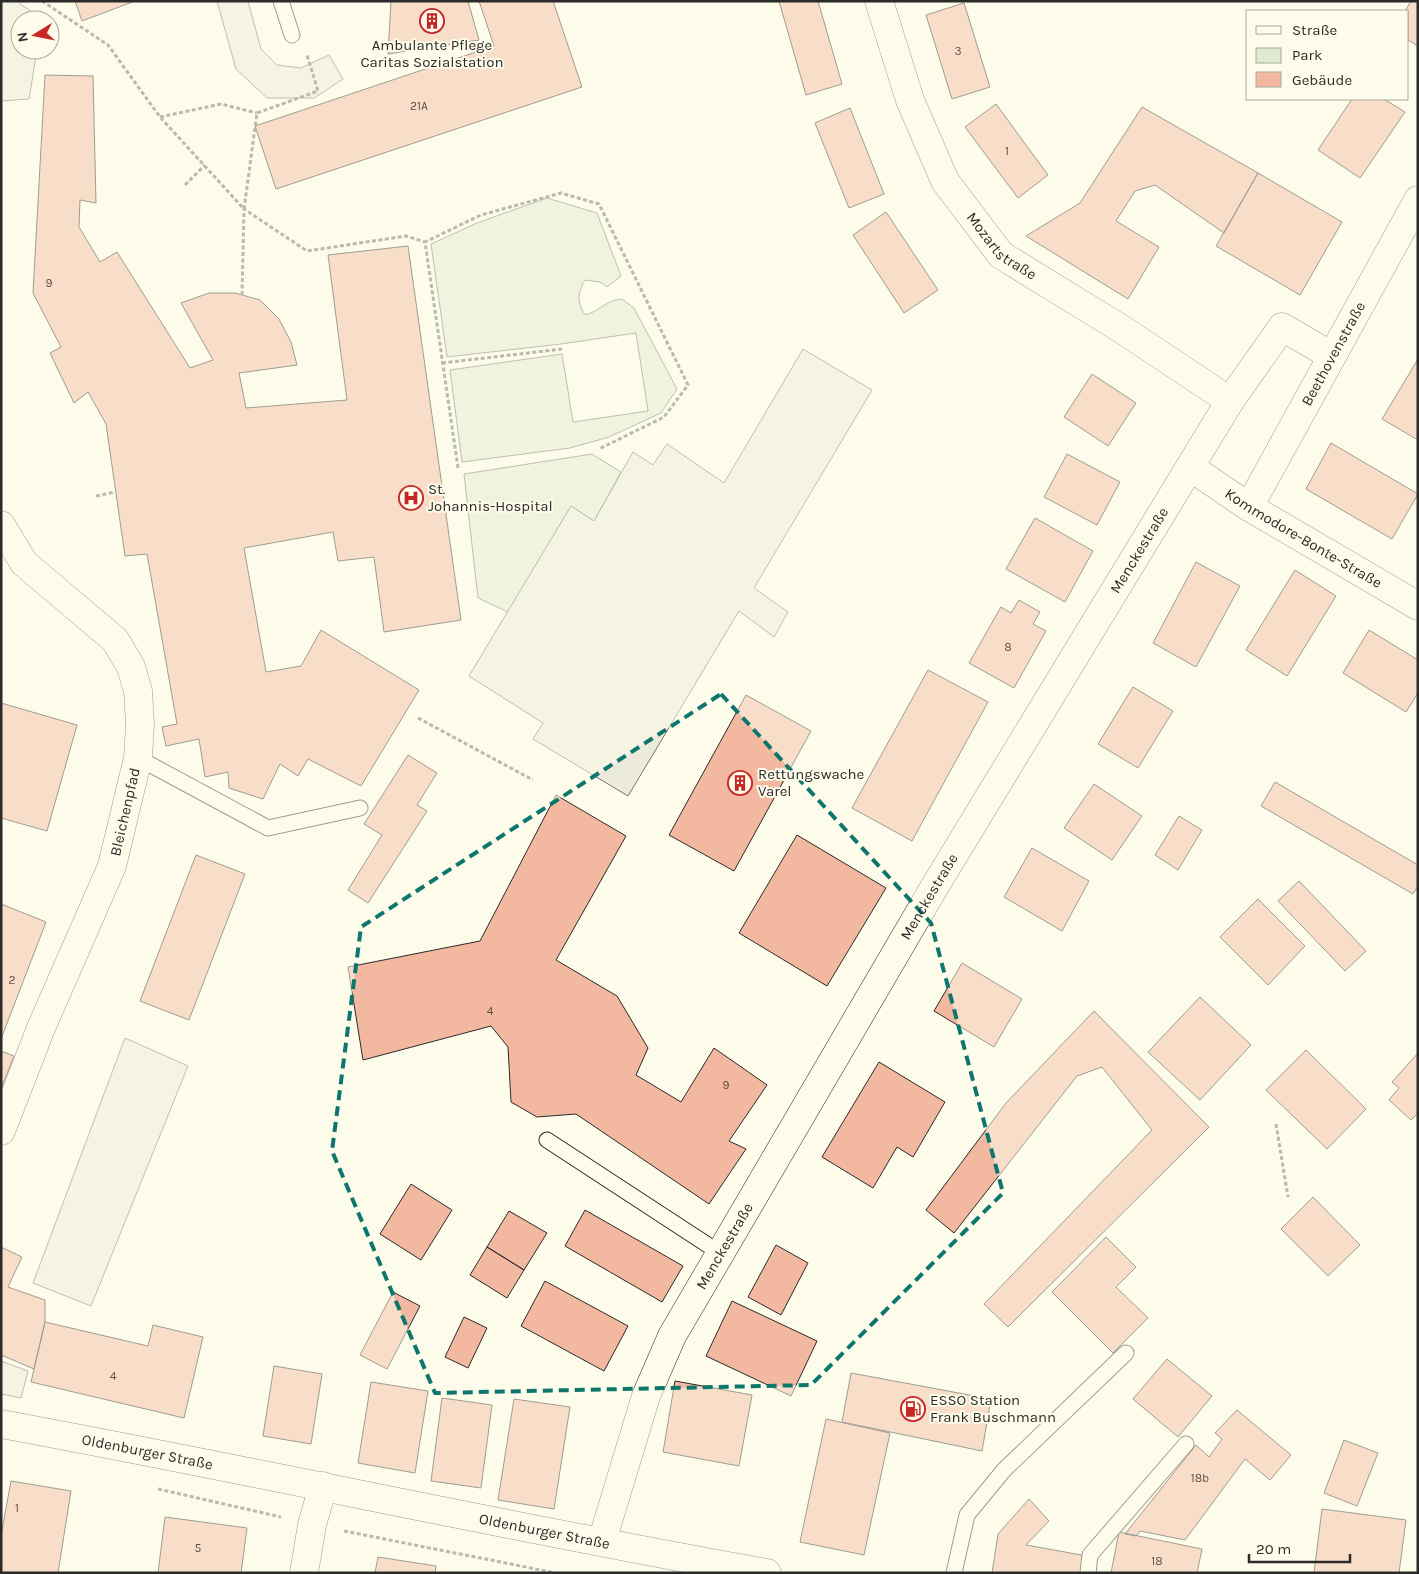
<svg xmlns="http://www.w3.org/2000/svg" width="1419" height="1574" viewBox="0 0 1419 1574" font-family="Karla,sans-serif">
<rect width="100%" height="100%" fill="#fdfbea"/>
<path fill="#deebd1" stroke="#74746e" d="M 547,198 L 597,213 L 621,276 L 607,287 L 600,282 L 585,280 C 577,294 577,302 585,315 C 601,311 603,301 622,299 L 634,308 L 677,389 L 661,413 L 609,437 L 570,448 L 462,462 L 450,370 L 562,354 L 573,422 L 648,411 L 636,333 L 561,344 L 447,357 L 431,244 L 477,223 Z
M 592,454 L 621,472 L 594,521 L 571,506 L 508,612 L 478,598 L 464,474 Z"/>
<path fill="#eceadb" stroke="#74746e" d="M 1,1 L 20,1 L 20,4 L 43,19 L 20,20 L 20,50 L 37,50 L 29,99 L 1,101 Z
M 217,1 L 248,1 L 261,49 L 277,65 L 301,68 L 329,55 L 343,79 L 314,98 L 267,98 L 236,69 Z
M 803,349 L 872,390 L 754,588 L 788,612 L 774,637 L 739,611 L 628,796 L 533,739 L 543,723 L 469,676 L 571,506 L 594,521 L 633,452 L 653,465 L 667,444 L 724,483 Z
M 125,1038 L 188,1066 L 91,1306 L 33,1283 Z
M 1,1361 L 28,1371 L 21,1398 L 1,1394 Z"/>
<path fill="#f2b8a0" stroke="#2b2b2b" d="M 75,1 L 135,1 L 82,21 Z
M 391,1 L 468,1 L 479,40 L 388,54 Z
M 479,1 L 553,1 L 582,87 L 276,189 L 255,126 L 494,46 Z
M 779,1 L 818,1 L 842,84 L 806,95 Z
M 1411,1 L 1418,1 L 1418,46 L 1408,40 L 1408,11 L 1405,11 Z
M 964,3 L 990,87 L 952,99 L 926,15 Z
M 45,75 L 93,76 L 96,203 L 80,200 L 79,227 L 100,262 L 117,252 L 190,368 L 213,360 L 181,303 L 209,293 L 235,293 L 260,300 L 279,319 L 291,342 L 297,365 L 239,373 L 246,408 L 347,400 L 328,255 L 408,246 L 461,620 L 384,632 L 374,557 L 338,561 L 333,532 L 244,548 L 266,672 L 301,666 L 321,630 L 419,690 L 361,786 L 308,759 L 298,776 L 280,764 L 263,799 L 229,788 L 228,772 L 205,777 L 199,739 L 166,746 L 162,727 L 177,724 L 147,554 L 125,556 L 106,424 L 88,392 L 74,403 L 50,353 L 61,347 L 33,293 Z
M 1352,99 L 1384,99 L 1405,112 L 1360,178 L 1318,150 Z
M 996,104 L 1048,175 L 1018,198 L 965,127 Z
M 1142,107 L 1258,173 L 1224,233 L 1155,185 L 1135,191 L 1116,221 L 1159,247 L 1128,299 L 1026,236 L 1080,203 Z
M 850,108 L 884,194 L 849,208 L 815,123 Z
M 1258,173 L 1342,222 L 1300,295 L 1216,246 Z
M 886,212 L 938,290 L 904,313 L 853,235 Z
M 1418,359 L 1418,440 L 1382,419 Z
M 1092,374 L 1136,403 L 1108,446 L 1064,417 Z
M 1331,443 L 1418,494 L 1392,539 L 1306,489 Z
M 1067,454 L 1120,482 L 1097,525 L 1044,497 Z
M 1035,518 L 1093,551 L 1065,602 L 1006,569 Z
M 1196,562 L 1240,586 L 1196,667 L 1153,643 Z
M 1295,570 L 1336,596 L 1287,676 L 1246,650 Z
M 1019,600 L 1040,612 L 1033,624 L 1046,631 L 1014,688 L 969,663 L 1001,607 L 1011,613 Z
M 1369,630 L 1418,660 L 1418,693 L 1406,712 L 1343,673 Z
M 928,670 L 988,702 L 912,841 L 852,808 Z
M 1133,687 L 1173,711 L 1138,768 L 1098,744 Z
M 746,695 L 811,731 L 734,871 L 669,835 Z
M 1,703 L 77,725 L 47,831 L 1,818 Z
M 408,755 L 437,773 L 417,805 L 427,811 L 368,903 L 348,890 L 382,835 L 364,824 Z
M 1275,782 L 1418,865 L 1418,886 L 1413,894 L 1261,806 Z
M 1094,784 L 1142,816 L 1112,860 L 1064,828 Z
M 556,795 L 626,836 L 556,960 L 617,996 L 648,1048 L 636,1075 L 681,1102 L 714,1048 L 767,1085 L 729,1141 L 746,1149 L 709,1204 L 576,1114 L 537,1117 L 511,1102 L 508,1047 L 491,1026 L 363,1060 L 348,967 L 480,941 Z
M 1179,816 L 1202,830 L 1178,870 L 1155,855 Z
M 797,835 L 886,888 L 827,986 L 739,933 Z
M 1032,848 L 1089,881 L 1062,931 L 1004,897 Z
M 196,855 L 245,874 L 189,1020 L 140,1001 Z
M 1299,881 L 1366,951 L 1345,971 L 1278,901 Z
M 1258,899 L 1305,946 L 1268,985 L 1220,937 Z
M 1,904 L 46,922 L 1,1039 Z
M 962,963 L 1022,999 L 994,1047 L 934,1011 Z
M 1200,997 L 1251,1045 L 1200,1100 L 1148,1052 Z
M 1094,1011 L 1209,1127 L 1008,1327 L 984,1304 L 1152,1130 L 1102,1067 L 1077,1076 L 954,1233 L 926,1210 L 1006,1103 Z
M 1306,1050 L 1366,1109 L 1327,1149 L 1266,1090 Z
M 1,1051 L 14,1056 L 1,1089 Z
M 1418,1053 L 1418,1113 L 1411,1120 L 1389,1100 L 1399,1088 L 1392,1082 Z
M 879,1062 L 945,1102 L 913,1157 L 897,1147 L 873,1188 L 822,1157 Z
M 411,1184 L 452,1210 L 421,1260 L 380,1234 Z
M 1313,1197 L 1360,1245 L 1328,1276 L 1281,1229 Z
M 585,1210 L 683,1266 L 662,1302 L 565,1246 Z
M 509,1211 L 547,1233 L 524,1270 L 487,1247 Z
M 1106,1237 L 1136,1267 L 1116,1287 L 1148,1318 L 1113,1353 L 1052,1292 Z
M 776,1245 L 808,1263 L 781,1315 L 748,1297 Z
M 1,1247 L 22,1257 L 8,1287 L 45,1300 L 45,1322 L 34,1369 L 1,1355 Z
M 487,1247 L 524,1270 L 507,1298 L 470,1275 Z
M 545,1281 L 628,1326 L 604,1371 L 521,1326 Z
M 393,1292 L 420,1306 L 387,1369 L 360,1355 Z
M 732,1301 L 817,1341 L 791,1396 L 706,1356 Z
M 464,1317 L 487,1328 L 468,1368 L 445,1357 Z
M 45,1322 L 148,1346 L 153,1325 L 203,1337 L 184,1418 L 31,1382 Z
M 1167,1359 L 1212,1396 L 1178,1437 L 1133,1399 Z
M 274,1366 L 322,1374 L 311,1444 L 263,1436 Z
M 851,1373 L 991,1399 L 982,1451 L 842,1422 Z
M 675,1381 L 752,1395 L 739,1466 L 663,1452 Z
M 371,1382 L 428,1391 L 415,1473 L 358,1463 Z
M 442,1398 L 492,1405 L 481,1488 L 431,1481 Z
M 514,1399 L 570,1407 L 554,1509 L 498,1500 Z
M 1237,1410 L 1291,1455 L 1270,1480 L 1245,1459 L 1185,1540 L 1140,1531 L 1136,1536 L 1125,1534 L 1196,1445 L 1209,1457 L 1222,1439 L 1215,1433 Z
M 826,1419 L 890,1433 L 864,1555 L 800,1542 Z
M 1344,1440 L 1378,1453 L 1357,1506 L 1324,1493 Z
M 11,1481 L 71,1491 L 58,1573 L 1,1573 L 1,1536 Z
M 1029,1499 L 1049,1521 L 1026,1545 L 1087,1556 L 1085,1573 L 992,1573 L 998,1534 Z
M 1322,1509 L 1406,1520 L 1399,1573 L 1314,1573 Z
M 165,1517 L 247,1528 L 241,1573 L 158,1573 Z
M 1119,1532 L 1202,1549 L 1197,1573 L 1111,1573 Z
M 378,1557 L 436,1566 L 435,1573 L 375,1573 Z"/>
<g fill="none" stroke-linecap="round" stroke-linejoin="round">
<defs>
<path id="service" d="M 281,1 L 292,35
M 138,758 L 268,828 L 360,808
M 547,1140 L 720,1253
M 954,1573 L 967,1515 L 1004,1470 L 1126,1353
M 1088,1573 L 1090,1555 L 1186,1444"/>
<g id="minor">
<path id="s1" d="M 879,1 L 910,100 L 945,181 L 1001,255 L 1120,328 L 1230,401"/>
<path id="s2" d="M 1190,467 L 1249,507 L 1418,606"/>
<path id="s3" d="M 1249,507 L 1418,200"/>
<path d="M 1,525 L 24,563 L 115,640 L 131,667 L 138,691 L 140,724 L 138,758 L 112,866 L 41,1028 L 1,1131"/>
<path id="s4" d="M 602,1541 L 646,1396 L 672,1336 L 935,886 L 1230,401 L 1282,327 L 1332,356"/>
<path d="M 304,1573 L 312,1525 L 323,1486"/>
</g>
<g id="secondary">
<path id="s5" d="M 1,1424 C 257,1471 511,1528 767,1573"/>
</g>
</defs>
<use href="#service" stroke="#2b2b2b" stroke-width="17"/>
<use href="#minor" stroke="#2b2b2b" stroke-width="29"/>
<use href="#secondary" stroke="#2b2b2b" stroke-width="29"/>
<path stroke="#6a6964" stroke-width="3" stroke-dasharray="4 2.5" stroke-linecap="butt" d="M 42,1 L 108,45 L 160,117 L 244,209 L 257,113 L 318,91 L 307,55
M 160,117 L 221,104 L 257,113
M 185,185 L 205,165
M 242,295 L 244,209 L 307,251 L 406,236 L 425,242
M 442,363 L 562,349
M 458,468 L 425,242 L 481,215 L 561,193 L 599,204 L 688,385 L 664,417 L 599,449
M 96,496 L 115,492
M 418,718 L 533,780
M 1276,1124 L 1288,1197
M 158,1489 L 281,1517
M 344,1531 L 556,1573"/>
<use href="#service" stroke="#fdfbea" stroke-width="15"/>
<use href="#minor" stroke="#fdfbea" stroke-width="28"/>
<use href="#secondary" stroke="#fdfbea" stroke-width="28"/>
</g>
<path d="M0 0H1419V1574H0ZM 721,694 L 931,923 L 1003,1193 L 811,1385 L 435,1393 L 332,1151 L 361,927 Z" fill="#fdfbea" fill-opacity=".55" fill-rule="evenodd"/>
<path fill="none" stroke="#0f766e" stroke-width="4" stroke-dasharray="10 6" stroke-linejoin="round" d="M 721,694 L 931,923 L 1003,1193 L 811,1385 L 435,1393 L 332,1151 L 361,927 Z"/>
<defs>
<symbol id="building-ring" viewBox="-11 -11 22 22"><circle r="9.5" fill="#fdfbea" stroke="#c62828" stroke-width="1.5"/><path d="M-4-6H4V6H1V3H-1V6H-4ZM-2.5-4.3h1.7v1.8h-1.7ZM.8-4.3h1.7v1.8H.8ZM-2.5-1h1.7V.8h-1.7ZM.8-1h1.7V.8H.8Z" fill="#c62828"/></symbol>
<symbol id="hospital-ring" viewBox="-11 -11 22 22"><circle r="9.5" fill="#fdfbea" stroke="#c62828" stroke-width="1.5"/><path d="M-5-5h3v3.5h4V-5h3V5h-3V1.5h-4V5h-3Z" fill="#c62828"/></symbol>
<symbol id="fuel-ring" viewBox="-11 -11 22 22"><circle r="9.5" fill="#fdfbea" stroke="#c62828" stroke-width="1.5"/><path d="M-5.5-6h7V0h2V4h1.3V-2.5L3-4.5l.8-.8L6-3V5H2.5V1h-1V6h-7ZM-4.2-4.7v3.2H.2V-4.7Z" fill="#c62828"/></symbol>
</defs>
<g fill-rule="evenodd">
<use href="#building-ring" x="418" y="7" width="28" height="28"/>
<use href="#hospital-ring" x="397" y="484" width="28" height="28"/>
<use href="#building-ring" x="726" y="769" width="28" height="28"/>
<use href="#fuel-ring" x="899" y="1395" width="28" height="28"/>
</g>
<g text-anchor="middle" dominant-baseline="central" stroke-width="4" stroke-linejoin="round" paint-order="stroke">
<g font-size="12" fill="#5d4e48">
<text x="958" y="51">3</text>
<text x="419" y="106">21A</text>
<text x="1007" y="151">1</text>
<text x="49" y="283">9</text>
<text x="1008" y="647">8</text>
<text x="12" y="980">2</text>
<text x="490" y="1011">4</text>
<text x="726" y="1085">9</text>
<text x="113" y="1376">4</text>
<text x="1200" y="1478">18b</text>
<text x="17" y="1508">1</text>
<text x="198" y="1548">5</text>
<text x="1157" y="1561">18</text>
</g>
<g font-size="15" fill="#2b2b2b" stroke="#fdfbea" text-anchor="start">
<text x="432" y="45" text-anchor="middle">Ambulante Pflege<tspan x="432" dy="17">Caritas Sozialstation</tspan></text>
<text x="428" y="489">St.<tspan x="428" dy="17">Johannis-Hospital</tspan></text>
<text x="758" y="774">Rettungswache<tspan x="758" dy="17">Varel</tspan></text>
<text x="930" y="1400">ESSO Station<tspan x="930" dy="17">Frank Buschmann</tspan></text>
</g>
<g font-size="15" fill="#2b2b2b" stroke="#fdfbea">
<text stroke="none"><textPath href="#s1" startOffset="279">Mozartstraße</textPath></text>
<text stroke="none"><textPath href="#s3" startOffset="175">Beethovenstraße</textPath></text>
<text stroke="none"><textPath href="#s2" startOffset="134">Kommodore-Bonte-Straße</textPath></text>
<text stroke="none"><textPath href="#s4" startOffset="1131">Menckestraße</textPath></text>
<text transform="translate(125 812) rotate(-77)">Bleichenpfad</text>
<text stroke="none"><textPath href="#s4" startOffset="726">Menckestraße</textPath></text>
<text stroke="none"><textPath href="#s4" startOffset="321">Menckestraße</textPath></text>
<text stroke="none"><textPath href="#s5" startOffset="149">Oldenburger Straße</textPath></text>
<text stroke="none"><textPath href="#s5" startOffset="554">Oldenburger Straße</textPath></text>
</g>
</g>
<rect width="1419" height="1574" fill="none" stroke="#2b2b2b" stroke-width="5"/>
<rect x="1246" y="10" width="162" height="90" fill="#fdfbea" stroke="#a9a89e"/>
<rect x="1256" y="26" width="25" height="8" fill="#fdfbea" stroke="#a9a89e"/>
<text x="1292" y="35" font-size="15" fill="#2b2b2b">Straße</text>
<rect x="1256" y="48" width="25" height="15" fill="#deebd1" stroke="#a9a89e"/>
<text x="1292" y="60" font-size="15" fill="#2b2b2b">Park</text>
<rect x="1256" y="72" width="25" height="15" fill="#f2b8a0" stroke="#a9a89e"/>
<text x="1292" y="85" font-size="15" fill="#2b2b2b">Gebäude</text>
<g transform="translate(35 35) rotate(260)"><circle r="24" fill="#fdfbea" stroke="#a9a89e"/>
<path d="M0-4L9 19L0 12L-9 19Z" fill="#c62828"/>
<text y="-8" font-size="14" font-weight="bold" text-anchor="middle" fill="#2b2b2b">N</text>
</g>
<path d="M1249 1554v8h101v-8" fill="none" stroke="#2b2b2b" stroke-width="2.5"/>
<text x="1256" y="1554" font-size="15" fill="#2b2b2b" stroke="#fdfbea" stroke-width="4" paint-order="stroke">20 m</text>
</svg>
